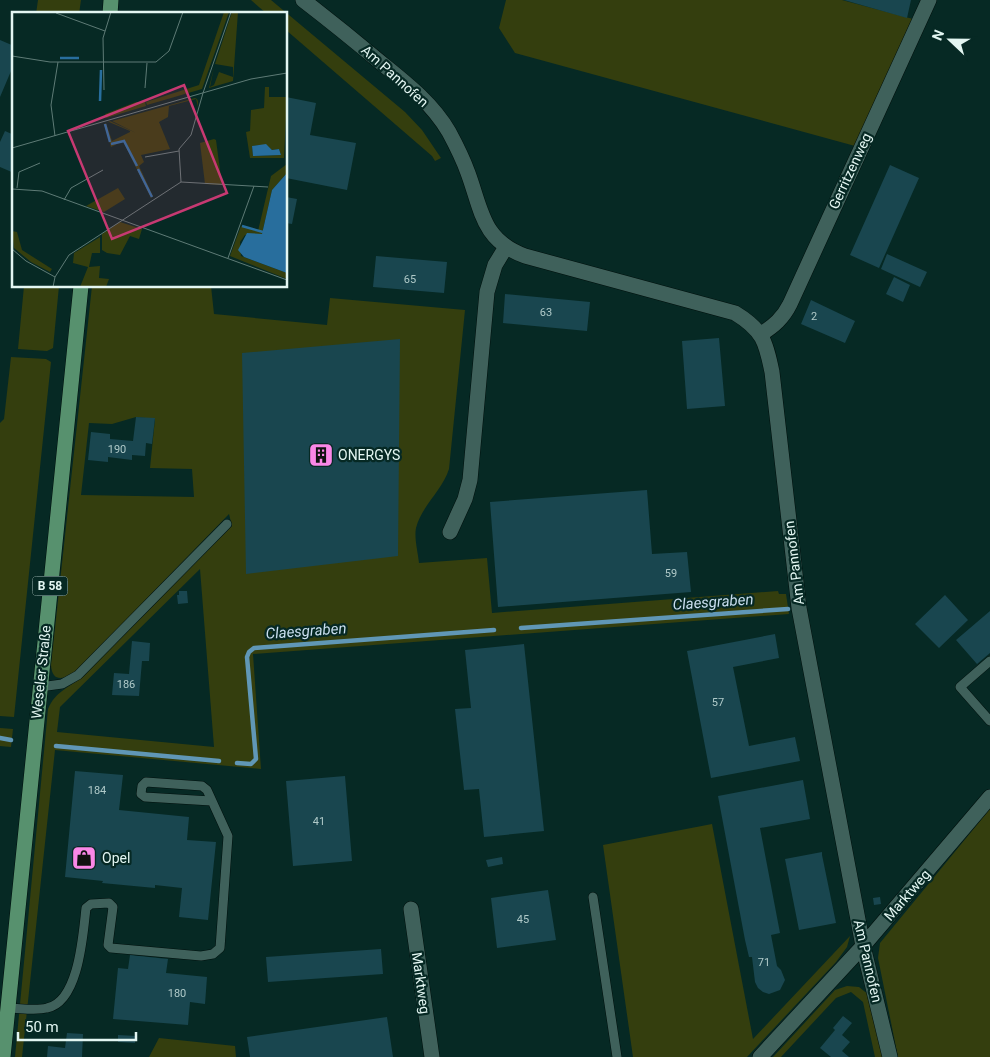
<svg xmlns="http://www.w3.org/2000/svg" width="990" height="1057" viewBox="0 0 990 1057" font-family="Roboto,sans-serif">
<rect width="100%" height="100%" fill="#062924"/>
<path fill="#343e0e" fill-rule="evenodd" d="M 38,0 L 81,0 L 79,14 L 36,14 Z
M 251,0 L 271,0 L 405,112 L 422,130 L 441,158 L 435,161 L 432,156 L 286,30 L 286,14 L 267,14 Z
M 506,0 L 842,0 L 913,19 L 855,146 L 515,53 L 499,28 Z
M 24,286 L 59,286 L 53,348 L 47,351 L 18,349 Z
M 92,286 L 211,286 L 214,314 L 327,325 L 330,298 L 465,310 L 449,469 C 442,491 422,505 416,528 C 414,538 418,553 419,563 L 487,558 L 492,613 L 778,591 L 779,594 L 786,594 L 789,614 L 253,654 L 261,769 L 55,750 L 22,1057 L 15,1057 L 48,709 C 55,692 69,687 83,677 L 232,526 L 229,514 L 77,670 C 66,679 52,684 51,665 ZM 136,417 L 155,419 L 150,468 L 192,469 L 194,497 L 81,495 L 89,423 L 112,424 ZM 200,569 L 214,747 L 57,732 L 60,707 Z
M 11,357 L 46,359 L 51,362 L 14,717 L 0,716 L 0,423 L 4,419 Z
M 0,728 L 13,729 L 11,747 L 0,746 Z
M 990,809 L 990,1057 L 898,1057 L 878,958 L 880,943 Z
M 712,824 L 753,1039 L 850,936 L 847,947 L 836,962 L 747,1057 L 633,1057 L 603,845 Z
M 847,986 L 859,987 L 869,995 L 885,1057 L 875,1057 L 863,1002 L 851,992 L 836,998 L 781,1057 L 773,1057 L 835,990 Z
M 159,1038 L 235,1046 L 236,1057 L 149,1057 Z"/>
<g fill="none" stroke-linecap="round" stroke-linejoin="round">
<path stroke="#6097b6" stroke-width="4.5" d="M 521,628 L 788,609
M 0,738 L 11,740
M 56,746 L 219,761
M 237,763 L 251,764 L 256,759 L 247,657 L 249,652 L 254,648 L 494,630"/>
</g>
<path fill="#19464f" d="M 844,0 L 911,0 L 907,18 Z
M 0,40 L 14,46 L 14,64 L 0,97 Z
M 286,97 L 316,103 L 310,135 L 356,143 L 347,190 L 286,178 Z
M 5,131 L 14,135 L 14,173 L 0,167 L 0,142 Z
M 890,165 L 919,178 L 879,268 L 850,255 Z
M 286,197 L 297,199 L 292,224 L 286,223 Z
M 887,254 L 927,272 L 920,287 L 881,269 Z
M 376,256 L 447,262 L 444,293 L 373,287 Z
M 894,277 L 910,285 L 903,302 L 886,294 Z
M 505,294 L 590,302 L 587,331 L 503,323 Z
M 811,300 L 855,321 L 845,343 L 801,324 Z
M 719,338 L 725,406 L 687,409 L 682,341 Z
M 400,339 L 398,556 L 246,574 L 242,353 Z
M 136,417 L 155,418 L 152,444 L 146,443 L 145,456 L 132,455 L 132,460 L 108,457 L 108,462 L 88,460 L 91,432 L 110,434 L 110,439 L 133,441 Z
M 647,490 L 652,554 L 687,552 L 691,592 L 498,607 L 490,502 Z
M 179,591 L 187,591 L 188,603 L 178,604 L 177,595 L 179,595 Z
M 945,595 L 968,620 L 939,648 L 915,624 Z
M 990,611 L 990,653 L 977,664 L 956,640 Z
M 775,634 L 779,658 L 733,667 L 749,746 L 795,737 L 800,761 L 711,778 L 687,651 Z
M 132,641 L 150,643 L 149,661 L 142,661 L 139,696 L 112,695 L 114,673 L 129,674 Z
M 524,644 L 544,831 L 484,837 L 479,789 L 464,790 L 455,709 L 471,708 L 465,650 Z
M 75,771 L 123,775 L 119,810 L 189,817 L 187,840 L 216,842 L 208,920 L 179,917 L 182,888 L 155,885 L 155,888 L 102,883 L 103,881 L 65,877 Z
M 345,776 L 352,861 L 293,866 L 286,781 Z
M 803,780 L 810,819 L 760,828 L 780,933 L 771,935 L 777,966 L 781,970 L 785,980 L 780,990 L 769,994 L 763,992 L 758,988 L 755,982 L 752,957 L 749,957 L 745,940 L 718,796 Z
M 822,852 L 822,855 L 836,923 L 799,930 L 785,859 Z
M 502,857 L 503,864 L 488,867 L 486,860 Z
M 548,890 L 556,940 L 497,948 L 491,898 Z
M 880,897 L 881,904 L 874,905 L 873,898 Z
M 381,949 L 383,974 L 268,982 L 266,957 Z
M 130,955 L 168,959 L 166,973 L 207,977 L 205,1004 L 190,1002 L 188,1025 L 113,1019 L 118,968 L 128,969 Z
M 843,1016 L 852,1023 L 842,1035 L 850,1042 L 842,1051 L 849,1057 L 831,1057 L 820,1048 L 835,1030 L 833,1028 Z
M 387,1017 L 393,1057 L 250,1057 L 247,1037 Z
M 67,1033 L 83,1034 L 82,1057 L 47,1057 L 48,1046 L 65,1048 Z
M 118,1035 L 136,1036 L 135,1043 L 118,1042 Z"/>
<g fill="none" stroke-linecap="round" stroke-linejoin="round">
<defs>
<path id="lane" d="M 990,661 L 960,687 L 990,721
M 40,687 L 62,684 L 78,675 L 227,524
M 593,897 L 617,1057
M 8,1008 C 20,1008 35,1011 47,1008 C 79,1002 83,934 86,908 L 91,904 L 109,903 L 113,907 L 108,945 L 111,948 L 201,956 L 213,954 L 220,948 L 228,836 L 207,790 L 202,786 L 146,782 L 142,786 L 141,794 L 145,797 L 211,801"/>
<path id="street" d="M 303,0 C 329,20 355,41 380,62 C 406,83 432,103 449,132 C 456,145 463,159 468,173 C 482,211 482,240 525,256 L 735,313 C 763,330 766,342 772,372 L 799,608 L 863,946 L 890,1057
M 761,334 C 774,326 783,318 790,304 L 929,0
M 450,532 L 465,499 L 470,480 L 487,292 L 495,265 L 506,247
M 411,909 L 432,1057
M 760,1057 L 863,946 L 990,797"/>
<path id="primary" d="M 110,14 L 111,0
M 3,1057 L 81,286"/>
</defs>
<use href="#lane" stroke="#00100d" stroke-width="10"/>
<use href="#street" stroke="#00100d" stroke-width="16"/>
<use href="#primary" stroke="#00100d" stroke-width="16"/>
<use href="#lane" stroke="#3f615b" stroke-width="9"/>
<use href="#street" stroke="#3f615b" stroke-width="15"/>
<use href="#primary" stroke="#57916e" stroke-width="15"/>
</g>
<defs>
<symbol id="building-square" viewBox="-11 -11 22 22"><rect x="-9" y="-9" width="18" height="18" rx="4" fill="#fa87e7" stroke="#062924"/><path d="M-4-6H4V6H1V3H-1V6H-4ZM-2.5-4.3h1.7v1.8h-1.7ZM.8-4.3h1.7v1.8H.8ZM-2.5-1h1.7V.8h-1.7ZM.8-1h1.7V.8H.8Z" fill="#111"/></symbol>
<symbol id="shop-square" viewBox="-11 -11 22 22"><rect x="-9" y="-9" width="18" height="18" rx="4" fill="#fa87e7" stroke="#062924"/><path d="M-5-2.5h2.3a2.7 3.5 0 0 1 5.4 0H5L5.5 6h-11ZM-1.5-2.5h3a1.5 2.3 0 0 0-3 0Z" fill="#111"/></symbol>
</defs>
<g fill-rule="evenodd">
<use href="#building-square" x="307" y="441" width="28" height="28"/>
<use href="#shop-square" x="70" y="844" width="28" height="28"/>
</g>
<g text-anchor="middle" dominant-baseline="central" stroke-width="4.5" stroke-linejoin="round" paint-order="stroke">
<g font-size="11" fill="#b0cac9">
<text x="410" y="279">65</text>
<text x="546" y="312">63</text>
<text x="814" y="316">2</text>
<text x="117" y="449">190</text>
<text x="671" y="573">59</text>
<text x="126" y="684">186</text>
<text x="718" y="702">57</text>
<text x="97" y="790">184</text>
<text x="319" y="821">41</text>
<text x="523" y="919">45</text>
<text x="764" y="962">71</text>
<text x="177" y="993">180</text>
</g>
<rect fill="#062924" stroke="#a1b8b4" stroke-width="1" x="32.5" y="576.5" width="35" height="19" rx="4"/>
<g font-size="12" font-weight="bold" fill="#e3f6f2">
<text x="50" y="586">B 58</text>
</g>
<g font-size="14" fill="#e3f6f2" stroke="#062924">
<text transform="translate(395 76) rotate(42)">Am Pannofen</text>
<text transform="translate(850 171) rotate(-65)">Gerritzenweg</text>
<text transform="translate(794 563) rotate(-97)">Am Pannofen</text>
<text transform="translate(41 672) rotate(-84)">Weseler Straße</text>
<text transform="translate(907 895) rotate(-49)">Marktweg</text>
<text transform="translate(868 961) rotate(77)">Am Pannofen</text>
<text transform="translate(421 983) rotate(82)">Marktweg</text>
</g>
<g font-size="14" fill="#e3f6f2" stroke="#062924" text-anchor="start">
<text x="338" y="455">ONERGYS</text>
<text x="102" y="858">Opel</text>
</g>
<g font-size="15" font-style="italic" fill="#cadfef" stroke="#062924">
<text transform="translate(713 602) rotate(-4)">Claesgraben</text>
<text transform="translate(306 631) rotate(-4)">Claesgraben</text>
</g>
</g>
<g transform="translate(12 12)">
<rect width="275" height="275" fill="#062924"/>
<path d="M 212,0 L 217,0 L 190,77 L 135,93 L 134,90 L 187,73 ZM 220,0 L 226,0 L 221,69 L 197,76 L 202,55 L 198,75 L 202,73 L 207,60 L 221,65 L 221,55 L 203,52 ZM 253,75 L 257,75 L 257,85 L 275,85 L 272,146 L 238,146 L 234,120 L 238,119 L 239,98 L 252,96 ZM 254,133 L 260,138 L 267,137 L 269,143 L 241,144 L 240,134 ZM 183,86 L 185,87 L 186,89 L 186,95 L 184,87 L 157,94 L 156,105 L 147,110 L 158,137 L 129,143 L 132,150 L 127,154 L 141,184 L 139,186 L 111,129 L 99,135 L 92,112 L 98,109 L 124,121 L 100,109 ZM 97,110 L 118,119 L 118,120 L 100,129 L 94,111 ZM 124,90 L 133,90 L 134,94 L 94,106 L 93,102 ZM 202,127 L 204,128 L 210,173 L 193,172 L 188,131 ZM 275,152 L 275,161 L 260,178 L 250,222 L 233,223 L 228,230 L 229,244 L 275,261 L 275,267 L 218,244 L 229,214 L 246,219 L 259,164 ZM 106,176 L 113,187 L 92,200 L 74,194 ZM 108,210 L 130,217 L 127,227 L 118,224 L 108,243 L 95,241 L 90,238 L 90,222 ZM 0,219 L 5,220 L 10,238 L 40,257 L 38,260 L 19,250 L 2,236 ZM 88,225 L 88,241 L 80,241 L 77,255 L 88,254 L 87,266 L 97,267 L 94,275 L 68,275 L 76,255 L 61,251 L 62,241 Z" fill="#343e0e" fill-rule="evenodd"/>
<path d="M 254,132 L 260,138 L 267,137 L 269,143 L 241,144 L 240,134 ZM 275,161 L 275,261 L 232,245 L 226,238 L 235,221 L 250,222 L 260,178 Z" fill="#286e9d"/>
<path fill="none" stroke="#286e9d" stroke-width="2.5" d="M 48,46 L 67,46M 88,89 L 89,58M 93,112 L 98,130M 99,132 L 112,129 L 125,154M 126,157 L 140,185M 230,214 L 251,220"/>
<path fill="none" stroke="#5e7b76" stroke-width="1" d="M 44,1 L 93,19M 0,44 L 38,50 L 144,50 L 157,39 L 171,0M 133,76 L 135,51M 92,78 L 91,26 L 99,0M 191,81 L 219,0M 43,124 L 39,93 L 46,50M 0,136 L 239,67 L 275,61M 133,145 L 167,139M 169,170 L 256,175M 5,176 L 7,160 L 28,151M 0,177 L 30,179 L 275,268M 52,188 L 59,176 L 91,158M 0,237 L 14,249 L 43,265M 216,246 L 242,174M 41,275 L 43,265 L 57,243 L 169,170 L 167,137 L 179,123 L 191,81"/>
<path fill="#c73972" fill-opacity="0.15" stroke="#c73972" stroke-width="2.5" d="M 172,73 L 215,181 L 100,227 L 56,119 Z"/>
<rect width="275" height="275" fill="none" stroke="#e3f6f2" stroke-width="2.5"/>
</g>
<g transform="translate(950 40) rotate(292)" stroke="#062924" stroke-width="4" paint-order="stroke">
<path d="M0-4L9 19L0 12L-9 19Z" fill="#e3f6f2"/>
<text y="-8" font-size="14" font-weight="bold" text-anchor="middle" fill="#e3f6f2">N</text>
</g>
<path d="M18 1032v8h118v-8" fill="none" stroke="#e3f6f2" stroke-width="2.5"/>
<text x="25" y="1032" font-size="15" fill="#e3f6f2" stroke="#062924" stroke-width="4" paint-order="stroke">50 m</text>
</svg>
